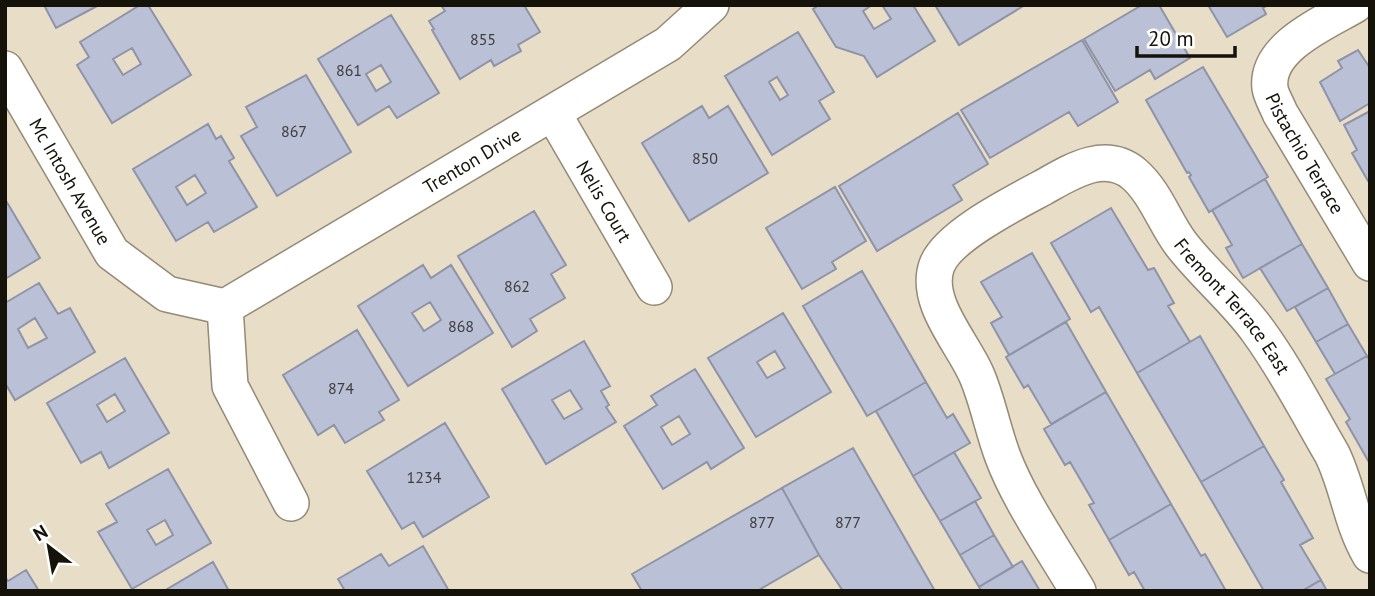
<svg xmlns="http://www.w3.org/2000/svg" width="1375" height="596" viewBox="0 0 1375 596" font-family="'PT Sans',sans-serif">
<rect width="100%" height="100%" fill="#e8ddc7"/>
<path fill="#bac0d6" stroke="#8e93a8" stroke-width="2" fill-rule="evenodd" d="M 44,5 L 99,5 L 56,28 Z
M 140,5 L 148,5 L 191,75 L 112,123 L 77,65 L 89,57 L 80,42 ZM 132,48 L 141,64 L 123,75 L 113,59 Z
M 441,5 L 524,5 L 540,32 L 518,45 L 521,51 L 494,66 L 491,60 L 460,79 L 432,30 L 434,29 L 429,21 L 445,11 Z
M 819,5 L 872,5 L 863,11 L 874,29 L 891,19 L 882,5 L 913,5 L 935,41 L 877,77 L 864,56 L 836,47 L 813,9 Z
M 935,5 L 1025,5 L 959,45 Z
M 1142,5 L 1159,5 L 1190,58 L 1155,79 L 1150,70 L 1115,91 L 1084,39 Z
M 1208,5 L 1268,5 L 1263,8 L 1266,14 L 1227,37 Z
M 391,15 L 439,93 L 397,118 L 389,106 L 358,125 L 318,59 ZM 381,65 L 391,82 L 376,91 L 366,74 Z
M 798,32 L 834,92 L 819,101 L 830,119 L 772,155 L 725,76 ZM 777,77 L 788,95 L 780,100 L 769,82 Z
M 1082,40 L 1118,102 L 1078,126 L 1069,112 L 990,158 L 961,110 Z
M 1358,50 L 1370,68 L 1370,103 L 1340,121 L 1320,82 L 1342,68 L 1338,61 Z
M 1203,67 L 1268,177 L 1209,212 L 1189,177 L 1191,175 L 1189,172 L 1187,173 L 1146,100 Z
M 306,75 L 351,152 L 277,196 L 241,136 L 257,127 L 246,107 Z
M 702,106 L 709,118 L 728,106 L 768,173 L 689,221 L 642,143 Z
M 1370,111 L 1370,180 L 1368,181 L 1352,153 L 1357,150 L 1344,125 Z
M 958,113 L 988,164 L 953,185 L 962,200 L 877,251 L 839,186 Z
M 208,124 L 216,139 L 221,136 L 234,158 L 229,161 L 257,207 L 214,232 L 208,222 L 176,241 L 133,169 ZM 195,175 L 206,193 L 187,205 L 176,187 Z
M 1265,179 L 1302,244 L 1243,278 L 1226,248 L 1232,245 L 1212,210 Z
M 835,187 L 866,241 L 832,262 L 836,269 L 802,289 L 766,228 Z
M 5,199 L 40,258 L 5,279 Z
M 1111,208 L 1148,270 L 1154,268 L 1174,303 L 1168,306 L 1190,342 L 1137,373 L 1099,307 L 1091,312 L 1051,243 Z
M 534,211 L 566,265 L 551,274 L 565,298 L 530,319 L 537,331 L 512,347 L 458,256 Z
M 1302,244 L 1328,288 L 1287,311 L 1260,268 Z
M 1032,253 L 1070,319 L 1009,355 L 991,323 L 1002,317 L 981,282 Z
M 423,265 L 431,278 L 451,265 L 493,333 L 408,386 L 358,306 ZM 430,302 L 441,320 L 424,331 L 412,313 Z
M 862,271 L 926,382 L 867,416 L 803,306 Z
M 39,283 L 58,314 L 70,308 L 95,352 L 15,400 L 5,383 L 5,303 ZM 35,318 L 47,338 L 28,348 L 18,329 Z
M 1328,288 L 1348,324 L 1316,342 L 1295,307 Z
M 783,313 L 831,392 L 756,437 L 708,358 ZM 775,351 L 785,368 L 767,378 L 757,362 Z
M 1066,322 L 1106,392 L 1051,424 L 1028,385 L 1024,388 L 1006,357 Z
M 1348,324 L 1367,356 L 1335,374 L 1316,342 Z
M 357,330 L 399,400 L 379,412 L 384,420 L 345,443 L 334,425 L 318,435 L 283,375 Z
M 1200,336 L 1264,446 L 1201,482 L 1137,373 Z
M 584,341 L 610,386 L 601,391 L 609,405 L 606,407 L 616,422 L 546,464 L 502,389 ZM 570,390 L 582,409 L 564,419 L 552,400 Z
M 1367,356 L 1370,361 L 1370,464 L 1346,422 L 1350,419 L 1326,379 Z
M 125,358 L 169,433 L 109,468 L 101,452 L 81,463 L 47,403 ZM 115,394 L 125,411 L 107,422 L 97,405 Z
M 695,369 L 744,448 L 711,469 L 707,462 L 663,489 L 624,426 L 657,405 L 651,396 ZM 679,416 L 690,434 L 672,445 L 661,427 Z
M 926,382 L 947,418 L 953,414 L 970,443 L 913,476 L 876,411 Z
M 1106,392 L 1171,504 L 1109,540 L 1089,505 L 1094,503 L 1070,462 L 1065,465 L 1044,429 Z
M 445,423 L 489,497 L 423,537 L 414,522 L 402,529 L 367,471 Z
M 1264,446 L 1284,480 L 1281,482 L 1313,538 L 1300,545 L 1321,580 L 1302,591 L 1264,591 L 1201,482 Z
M 853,448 L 935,591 L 843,591 L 819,555 L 782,488 Z
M 954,452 L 981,498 L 940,521 L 913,476 Z
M 168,469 L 211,543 L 132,589 L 98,532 L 117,522 L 106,504 ZM 165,520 L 173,535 L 156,545 L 147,530 Z
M 782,488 L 819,555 L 757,591 L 642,591 L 632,574 Z
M 975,501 L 994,535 L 960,555 L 940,521 Z
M 1171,504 L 1201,556 L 1205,554 L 1226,591 L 1145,591 L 1134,572 L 1129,575 L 1109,540 Z
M 994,535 L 1013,567 L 979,587 L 960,555 Z
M 423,546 L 449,591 L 345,591 L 338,579 L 381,554 L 389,566 Z
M 1022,561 L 1040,591 L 981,591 L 979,587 Z
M 213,562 L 229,591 L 164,591 Z
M 26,570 L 39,591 L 5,591 L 5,577 L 8,581 Z
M 1321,580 L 1327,591 L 1302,591 Z"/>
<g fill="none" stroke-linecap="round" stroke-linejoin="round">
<defs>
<g id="street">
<path id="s1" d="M 1355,5 C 1326,22 1265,47 1270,88 C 1271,96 1277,105 1280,113 L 1370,263"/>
<path id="s2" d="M 5,69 L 112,253 L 167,294 L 225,307"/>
<path id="s3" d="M 553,113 L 654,287"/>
<path id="s4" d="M 225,307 L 668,44 L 711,5"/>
<path d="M 225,307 L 230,386 L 291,503"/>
<path id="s5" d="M 1078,591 C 1054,550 1019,500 1003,457 C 993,431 988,402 977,376 C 964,344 923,302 937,265 C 948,236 1014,203 1042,188 C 1069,173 1104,149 1134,174 C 1155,192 1165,223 1181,244 C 1205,275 1236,300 1258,331 C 1286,369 1308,413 1332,454 C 1348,486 1351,523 1370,555"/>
</g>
</defs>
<use href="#street" stroke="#958a76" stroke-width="38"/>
<use href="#street" stroke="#fff" stroke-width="35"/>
</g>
<g text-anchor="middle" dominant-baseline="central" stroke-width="5" stroke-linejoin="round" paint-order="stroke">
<g font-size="16" fill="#3e3e3d">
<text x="483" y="39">855</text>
<text x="349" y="70">861</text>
<text x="294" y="131">867</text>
<text x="705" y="158">850</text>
<text x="517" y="286">862</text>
<text x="461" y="326">868</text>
<text x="341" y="388">874</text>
<text x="424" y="477">1234</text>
<text x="762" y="522">877</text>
<text x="848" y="522">877</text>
</g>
<g font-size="19" fill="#15120a" stroke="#fff">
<text stroke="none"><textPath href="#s1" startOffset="200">Pistachio Terrace</textPath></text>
<text stroke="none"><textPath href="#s4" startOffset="287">Trenton Drive</textPath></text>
<text stroke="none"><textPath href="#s2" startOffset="130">Mc Intosh Avenue</textPath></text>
<text stroke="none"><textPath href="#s3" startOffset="102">Nelis Court</textPath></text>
<text stroke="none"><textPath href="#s5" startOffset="758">Fremont Terrace East</textPath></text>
</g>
</g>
<rect width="1375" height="596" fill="none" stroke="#15120a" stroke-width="14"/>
<g transform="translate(49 547) rotate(329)" stroke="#ffffff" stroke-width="5" paint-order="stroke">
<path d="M0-5L12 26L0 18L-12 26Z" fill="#15120a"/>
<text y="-10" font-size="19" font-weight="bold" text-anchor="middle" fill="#15120a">N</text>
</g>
<path d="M1137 46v10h98v-10" fill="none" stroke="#15120a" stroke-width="3.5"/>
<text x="1148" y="46" font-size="21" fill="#15120a" stroke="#ffffff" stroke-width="5" paint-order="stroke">20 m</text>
</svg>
